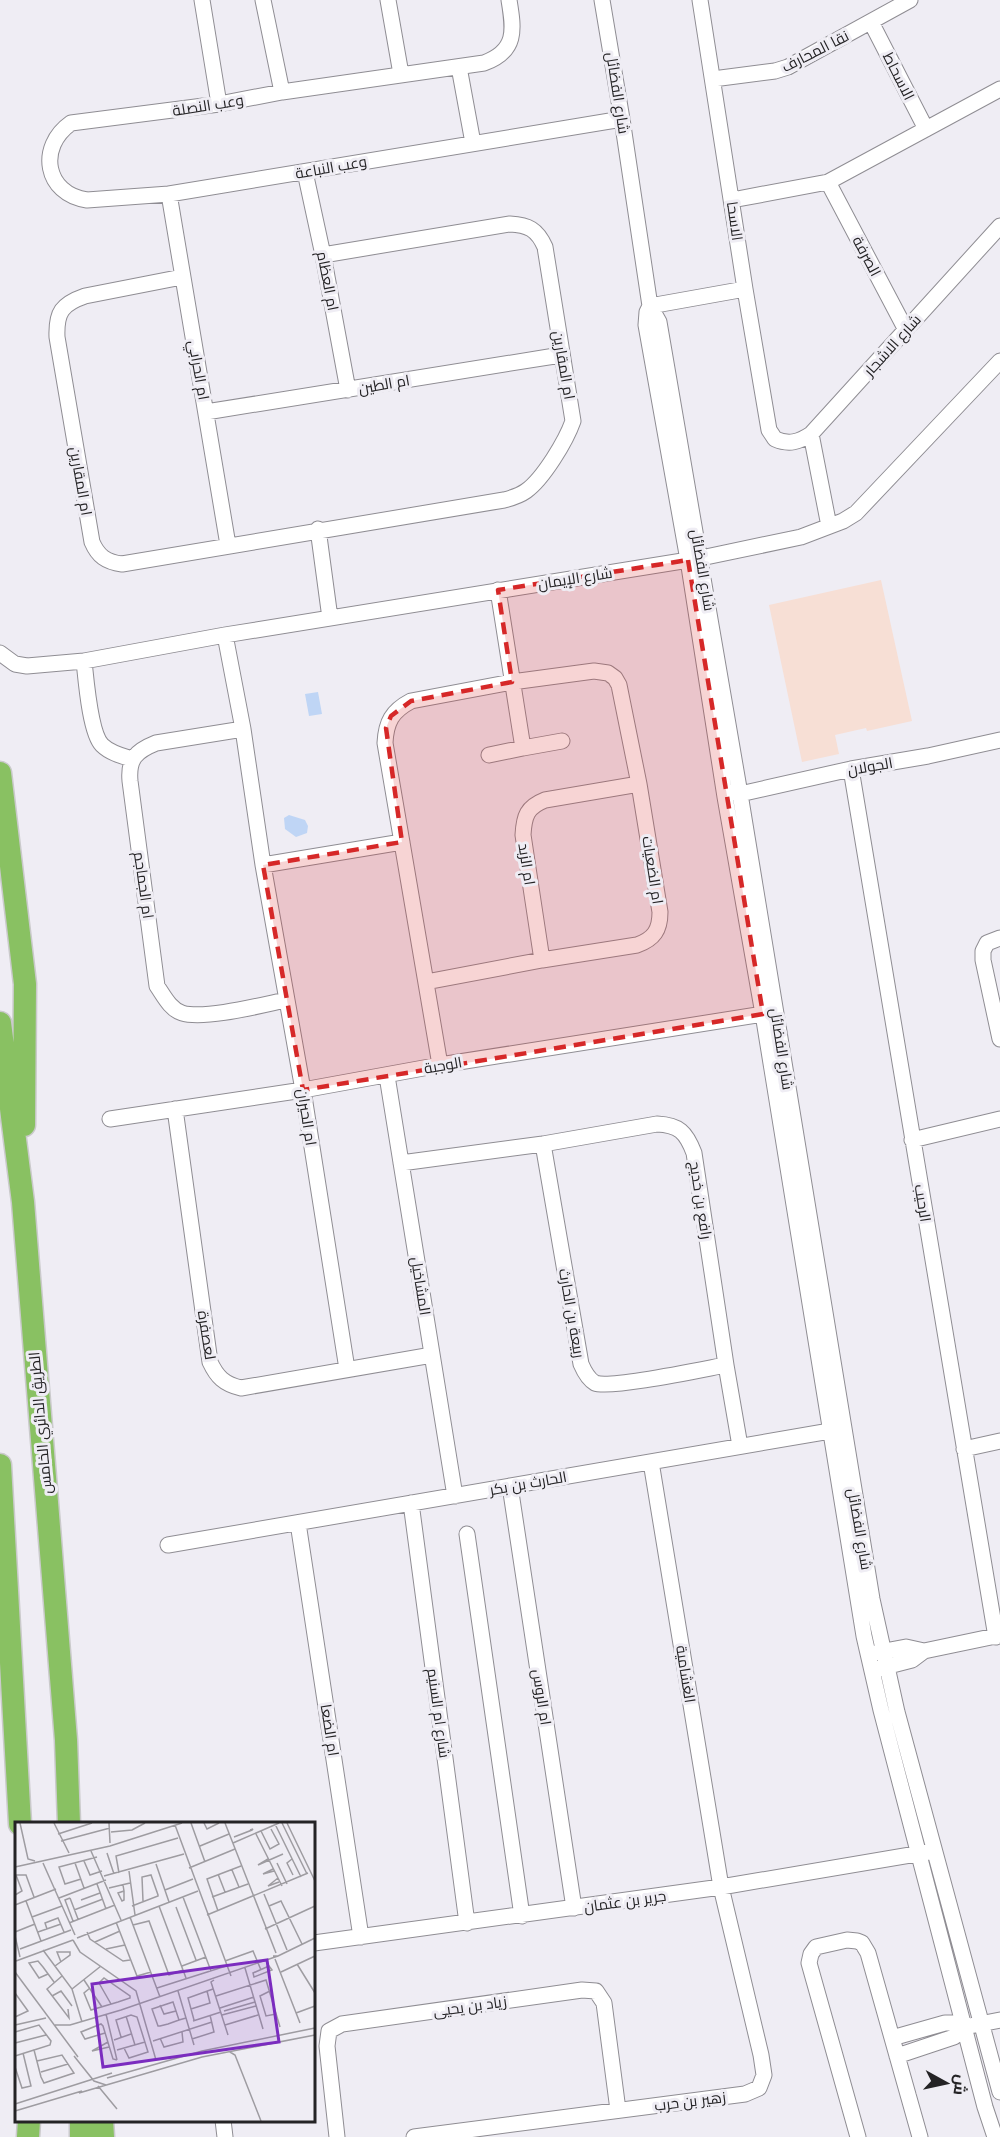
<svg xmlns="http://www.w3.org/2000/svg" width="1000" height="2137" viewBox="0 0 1000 2137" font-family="'PT Sans',Cairo,sans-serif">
<rect width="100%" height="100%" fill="#efedf4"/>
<path fill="#f7dfd5" d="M 881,580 L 912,721 L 867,731 L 866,728 L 835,735 L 839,754 L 802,762 L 769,605 Z"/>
<path fill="#bfd5f5" d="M 318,692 L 322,714 L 309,716 L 305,694 Z
M 289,815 L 305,820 L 308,826 L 307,833 L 296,837 L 285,829 L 284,818 Z"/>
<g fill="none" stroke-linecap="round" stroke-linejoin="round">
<defs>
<path id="minor" d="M 202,0 L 219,104
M 263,0 L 282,92
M 388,0 L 401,74
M 509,0 C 514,30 517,51 484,63 L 282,92 L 219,104 L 71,123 C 37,147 45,194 87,200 L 169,194 L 622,119
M 602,0 L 622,119 L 650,306 L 659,322 L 740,794 L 872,1599 L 897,1712 L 1000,2092
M 700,0 L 745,289 L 769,430 L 775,439 C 789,445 799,442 811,434 L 1000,226
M 871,22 L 926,129
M 459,67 L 473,143
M 713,79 L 775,71 L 788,67 L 910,0
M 305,172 L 323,255 L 348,390
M 828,182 L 906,330
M 169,194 L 228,545
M 732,200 L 828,182 L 1000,89
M 182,277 L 85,296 C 62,304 56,312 57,337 L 92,542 C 98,556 106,562 122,564 L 504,500 C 512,498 519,496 526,491 C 543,479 566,441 573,421 L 545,247 C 537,229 528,225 510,224 L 323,255
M 650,306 L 647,312 L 646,325 L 688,560 L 725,797 L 763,1014 L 864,1636 L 881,1710 L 985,2107 L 995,2137
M 650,306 L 745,289
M 206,412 L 561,355
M 811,434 L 829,526
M 318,529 L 330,618
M 498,590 L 523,748 L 562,741
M 225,635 L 243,729 L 263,865 L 303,1090 L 347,1369
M 0,653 L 15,664 L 27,666 L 84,661 L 225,635 L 701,558 L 801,537 L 843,521 L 856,513 L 1000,361
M 84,661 C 86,679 90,733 102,745 C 110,753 122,756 132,759
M 243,729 L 156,743 C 136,751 128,759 130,781 L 157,986 C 164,996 170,1009 182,1013 C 204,1020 262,1005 286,1000
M 489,755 L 523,748
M 851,769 L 996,1637
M 733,792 L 740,794 L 851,769 L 928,756 L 1000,740
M 263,865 L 402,842
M 1000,938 L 987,943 L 983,951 L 983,960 L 1000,1039
M 542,960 L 523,835 C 524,816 527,807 545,800 L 639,784
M 426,982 L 542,960 L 637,945 C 654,939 660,930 660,912 L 639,784 L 619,685 L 615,678 L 608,673 L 594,671 L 512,682 L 411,701 C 392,711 386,722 385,743 C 403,850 422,958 440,1065
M 387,1076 L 455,1496
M 175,1109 L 210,1362 C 217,1377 224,1384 241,1388 L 432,1355
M 110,1119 L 303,1090 L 440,1065 L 770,1013
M 912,1140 L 1000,1119
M 543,1144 L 581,1364 C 584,1371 588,1379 595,1383 C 610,1389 704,1369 726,1365
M 401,1163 L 543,1144 L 657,1124 C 679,1125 686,1132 694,1153 L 726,1365 L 740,1446
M 964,1449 L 1000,1441
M 510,1486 L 574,1908
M 411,1503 L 467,1923
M 298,1523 L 361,1937
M 467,1534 L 522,1916
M 168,1545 L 830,1431 L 838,1436
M 874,1653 L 906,1647 L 924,1651 L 1000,1635
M 877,1669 L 912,1660 L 924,1651
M 314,1943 L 721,1887 L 928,1852
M 892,2038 L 945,2023 L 955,2023 L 964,2027 L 1000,2020
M 897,2056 L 954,2037 L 964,2027
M 223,2120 L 225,2137
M 337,2137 L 327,2046 L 329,2031 L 342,2024 L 582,1990 L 596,1991 L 604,2003 L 618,2110
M 414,2137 L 745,2094 L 759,2088 L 764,2075 L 761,2055 L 721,1887 L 651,1462
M 858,2137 L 809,1963 L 811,1954 L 816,1947 L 847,1940 L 857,1941 L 862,1943 L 868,1953 L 920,2137"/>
<path id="highway" d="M 0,773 L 25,984 L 24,1125
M 0,1023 L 23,1202 L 66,1740 L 69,1824
M 0,1465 L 20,1824
M 81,2120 L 81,2137
M 102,2120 L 103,2137
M 28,2137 L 29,2120"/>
</defs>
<use href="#minor" stroke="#8f8d93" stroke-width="17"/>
<use href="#highway" stroke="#cacacb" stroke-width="25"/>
<use href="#minor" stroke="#fff" stroke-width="15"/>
<use href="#highway" stroke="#89c162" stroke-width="22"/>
</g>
<path fill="#d62828" fill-opacity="0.2" stroke="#d62828" stroke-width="4.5" stroke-dasharray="12 8" stroke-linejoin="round" d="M 688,560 L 763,1014 L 303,1090 L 263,865 L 402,842 L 386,728 L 391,716 L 411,701 L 512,682 L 498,590 Z"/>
<g text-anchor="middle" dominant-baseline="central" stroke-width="6" stroke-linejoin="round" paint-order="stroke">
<g font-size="15" fill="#242325" stroke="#efedf4">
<text transform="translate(815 51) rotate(-27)">نقا المحارف</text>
<text transform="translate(899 76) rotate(63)">الاسحاط</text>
<text transform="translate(618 93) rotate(81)">شارع الفضائل</text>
<text transform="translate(208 105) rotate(-9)">وعب النصلة</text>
<text transform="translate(331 167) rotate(-10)">وعب النباعة</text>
<text transform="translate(735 221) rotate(82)">الاسحا</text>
<text transform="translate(867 256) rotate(62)">الصرفة</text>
<text transform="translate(328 281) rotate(79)">ام العظام</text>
<text transform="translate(892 345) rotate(-48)">شارع الاشجار</text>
<text transform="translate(564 365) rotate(80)">ام المقارين</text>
<text transform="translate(199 370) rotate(80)">ام الحرابي</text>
<text transform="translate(384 384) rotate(-10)">ام الطين</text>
<text transform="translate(81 481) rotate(80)">ام المقارين</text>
<text transform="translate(703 570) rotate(80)">شارع الفضائل</text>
<text transform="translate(575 578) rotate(-9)">شارع الإيمان</text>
<text transform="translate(870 766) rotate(-10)">الجولان</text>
<text transform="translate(527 864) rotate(81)">ام الزبد</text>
<text transform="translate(653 870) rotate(81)">ام الضعيات</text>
<text transform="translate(144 885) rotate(82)">ام الجماجم</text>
<text transform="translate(782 1049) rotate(81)">شارع الفضائل</text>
<text transform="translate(443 1065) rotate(-10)">الوجبة</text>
<text transform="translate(307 1117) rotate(81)">ام الحيران</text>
<text transform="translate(701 1200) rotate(81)">رافع بن خديج</text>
<text transform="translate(923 1203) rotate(81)">الرحيب</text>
<text transform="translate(421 1286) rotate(81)">المشاخيل</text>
<text transform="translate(572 1313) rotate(80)">ربيعة بن الحارث</text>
<text transform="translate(207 1335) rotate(81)">لعصفرة</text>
<text transform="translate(40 1423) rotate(-95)">الطريق الدائري الخامس</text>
<text transform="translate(528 1483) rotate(-10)">الحارث بن بكر</text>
<text transform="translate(860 1529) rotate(80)">شارع الفضائل</text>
<text transform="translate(686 1674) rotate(81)">الغشامية</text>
<text transform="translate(542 1697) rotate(81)">ام الروس</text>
<text transform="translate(439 1713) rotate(82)">شارع ام السنيم</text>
<text transform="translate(330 1730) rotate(81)">ام الضعا</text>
<text transform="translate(625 1901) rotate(-8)">جرير بن عثمان</text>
<text transform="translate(470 2006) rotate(-8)">زياد بن يحيى</text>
<text transform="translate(690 2101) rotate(-7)">زهير بن حرب</text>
</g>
</g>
<g transform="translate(15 1822)">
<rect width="300" height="300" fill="#efedf4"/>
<path fill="none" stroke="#9e9ca1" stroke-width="1.5" d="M 5,1 L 13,37 L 20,39M 39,1 L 54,31M 94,1 L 95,21M 176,1 L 190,40M 189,1 L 192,7 L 204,1M 210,1 L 261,131M 267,1 L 292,52M 272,1 L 300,59M 260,2 L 286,55M 160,3 L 216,154M 246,9 L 255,27 L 264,22 L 256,7M 96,10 L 117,8 L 130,1M 43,12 L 77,1M 241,12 L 267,64M 219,15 L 237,8 L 238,7 L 235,8M 46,19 L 95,6M 218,21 L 264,1M 185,24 L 214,12M 76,29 L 106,98M 92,31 L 99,52M 253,37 L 243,43 L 268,32M 277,37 L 272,41 L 278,53M 69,39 L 75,53 L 87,49M 28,41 L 60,113M 60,41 L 69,66M 262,41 L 272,62M 141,42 L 154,80M 0,45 L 95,24 L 167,1M 174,46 L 220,27M 258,47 L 248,52 L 259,49M 217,48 L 224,65M 114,49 L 120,93M 104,51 L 101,34 L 163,16M 203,52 L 210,70M 0,53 L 11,53 L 19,75M 89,54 L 169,32M 263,56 L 253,64 L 264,60M 66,57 L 50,62 L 44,45 L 82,35M 82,62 L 91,87M 108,63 L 109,69 L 109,78 L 107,79 L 103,71 L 109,69M 94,66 L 115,61M 150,68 L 178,57M 249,72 L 272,128M 0,73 L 7,69 L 1,53M 168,75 L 196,149M 197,75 L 233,62M 44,76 L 91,58M 55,76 L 50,78 L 58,99M 55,76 L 63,97M 66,78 L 85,71M 11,79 L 26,119M 0,83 L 41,67M 117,84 L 143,74 L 143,73 L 136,53 L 127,55 L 128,79M 144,84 L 171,156M 254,84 L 266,79 L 287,122M 161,85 L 181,138M 59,88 L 88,77M 203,89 L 192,57 L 226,44M 192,93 L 293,51M 17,95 L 47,84M 115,95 L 145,175M 101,100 L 122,154 L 136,150M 54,101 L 100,83M 118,103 L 134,99 L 154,153 L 168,148M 32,107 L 30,101 L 43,96 L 49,110M 250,107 L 300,84M 0,110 L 20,102M 23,110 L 46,102M 72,110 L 75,117 L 108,139 L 115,138M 0,114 L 5,135M 62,116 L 183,69M 58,118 L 65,130 L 121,169 L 141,238M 80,120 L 105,109M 5,127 L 56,108M 91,127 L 110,123M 28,128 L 57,167 L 67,200M 263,134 L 300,116M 260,137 L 285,201M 1,139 L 58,118M 210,139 L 238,129 L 246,148M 282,142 L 300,171M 40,144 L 55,133 L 55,130 L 42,130 L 46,140M 167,144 L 191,135M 254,144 L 257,148 L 239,155 L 238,151 ZM 230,146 L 248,207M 0,150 L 63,235M 266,150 L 300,134M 33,152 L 24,156 L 14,141 L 23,139 L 28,145 L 39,160M 47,154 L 32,167 L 54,196 L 53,187M 69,158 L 87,185M 199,158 L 196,160 L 213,213M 75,166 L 69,171 L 76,188 L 103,180 L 115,176 L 115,174 L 89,156 L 84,161 L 96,182M 142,166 L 211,144M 57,167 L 86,144M 163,169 L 179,223M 255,169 L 245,174 L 251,194 L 261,192M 0,171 L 13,189 L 0,195M 37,174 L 46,169 L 57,184M 201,174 L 251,158 L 265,205M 145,183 L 149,192 L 161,189M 205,186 L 239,175M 176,187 L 195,181 L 192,169M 209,189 L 240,180M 281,191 L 300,184M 91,192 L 102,238M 207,193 L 241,184M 111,194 L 120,223M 164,198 L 158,180 L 137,187 L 143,204 L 145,204 L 153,202 L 164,198 L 171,196M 179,198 L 173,176 L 198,167M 178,199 L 206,190M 0,203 L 31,196M 40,203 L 55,203 L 106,188 L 263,134 L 258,134M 210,203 L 243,193M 0,210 L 24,203 L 36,219 L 35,223 L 19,228 L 26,255 L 29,261 L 59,251 L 47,233 L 22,239M 90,211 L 70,217 L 66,210 L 86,202 L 88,204 L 98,237 L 102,238M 106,215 L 101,198 L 116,193 L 122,195 L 133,230 L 114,236 L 109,226M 145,216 L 149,225 L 168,220 L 167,210M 177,217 L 199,210 L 195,193M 99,218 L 116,212M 138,219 L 197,200M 93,220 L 77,229 L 94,225M 0,221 L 31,213M 102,228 L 130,220M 215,230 L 220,233 L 246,299M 0,234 L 19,228M 59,234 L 79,259 L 91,263M 0,245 L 7,266 L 16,264 L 8,231M 26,250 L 53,242M 92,256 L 187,229 L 300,206M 83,264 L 102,287M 64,271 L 187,235 L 300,213M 0,282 L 97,251M 0,289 L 67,269"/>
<path fill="#7b2cbf" fill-opacity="0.15" stroke="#7b2cbf" stroke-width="3" d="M 252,138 L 264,220 L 88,245 L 77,162 Z"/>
<rect width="300" height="300" fill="none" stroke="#242325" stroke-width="3"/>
</g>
<g transform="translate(946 2083) rotate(98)" stroke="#efedf4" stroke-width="4.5" paint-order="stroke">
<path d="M0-4.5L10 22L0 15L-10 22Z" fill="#242325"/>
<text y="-9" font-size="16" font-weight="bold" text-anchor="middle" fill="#242325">ش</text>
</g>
</svg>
